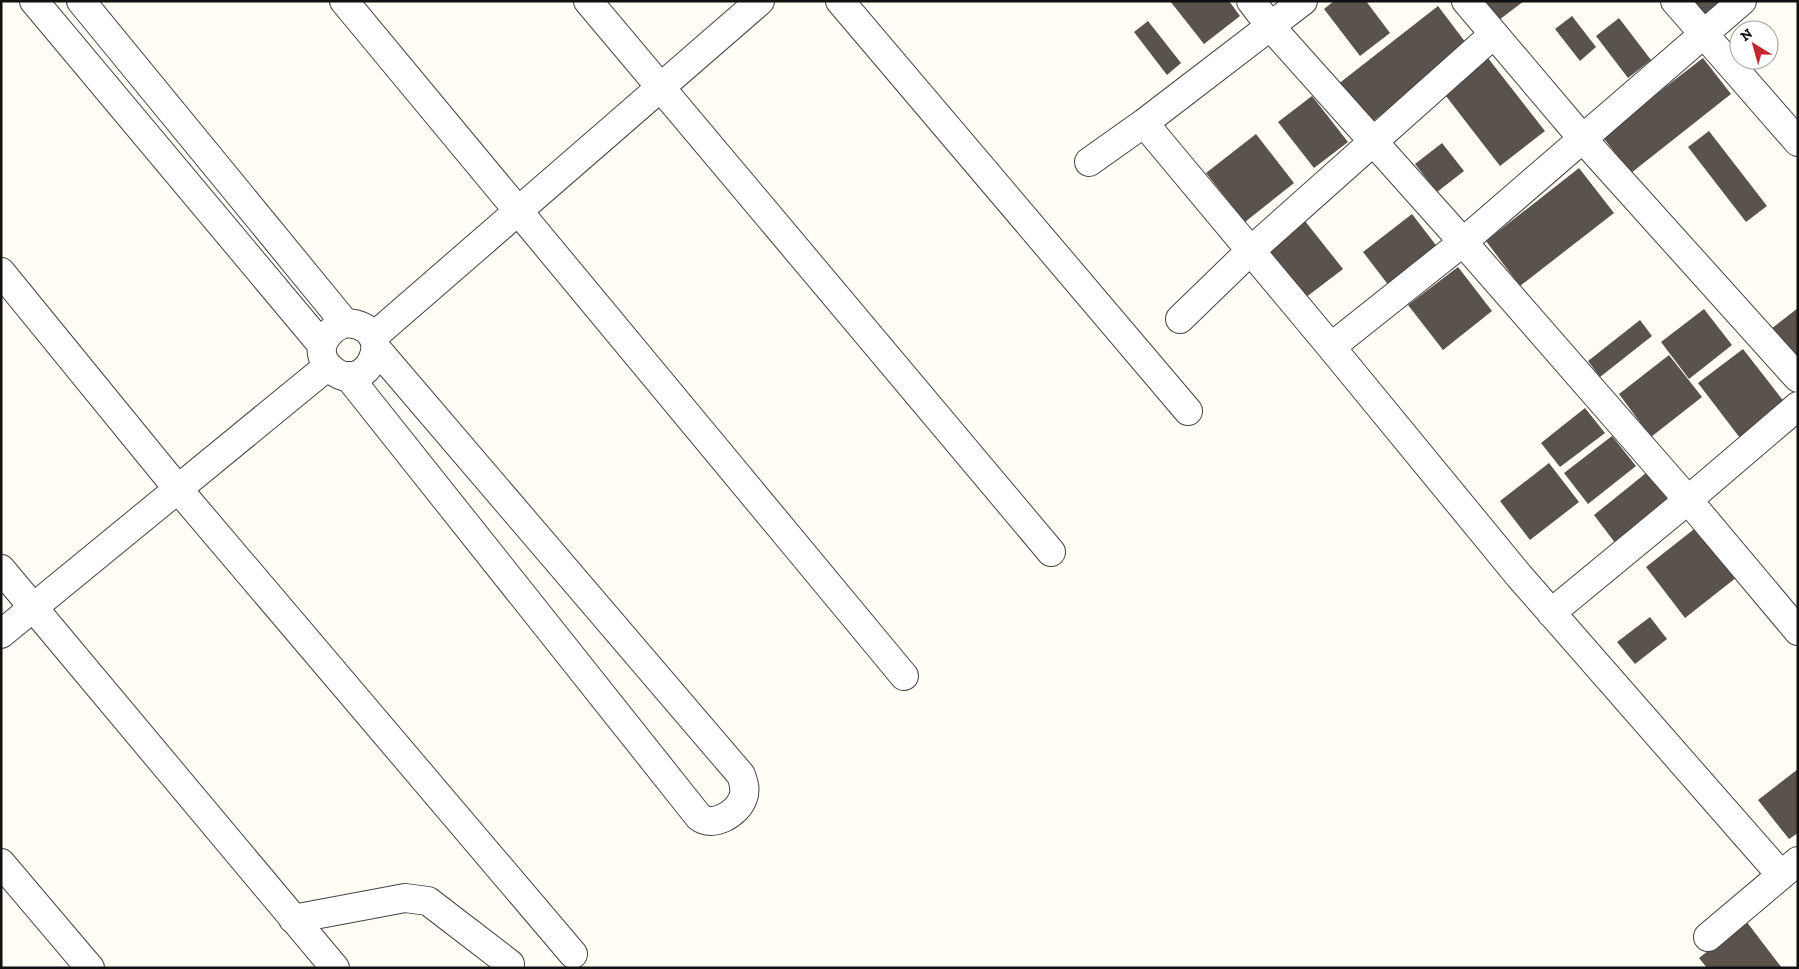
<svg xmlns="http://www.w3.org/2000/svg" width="1799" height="969" viewBox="0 0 1799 969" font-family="'Zilla Slab',serif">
<rect width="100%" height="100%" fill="#fffdf5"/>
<path fill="#5a524d" d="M 1170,1 L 1229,1 L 1240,16 L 1204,44 Z
M 1334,1 L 1366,1 L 1390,33 L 1360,56 L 1324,9 Z
M 1484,1 L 1524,1 L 1499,20 Z
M 1689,1 L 1723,1 L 1702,18 Z
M 1438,6 L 1469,47 L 1368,125 L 1337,85 Z
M 1572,16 L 1596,47 L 1580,61 L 1555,29 Z
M 1619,18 L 1651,60 L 1628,78 L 1596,36 Z
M 1148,21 L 1181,63 L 1167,75 L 1134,32 Z
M 1484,53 L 1545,131 L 1500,166 L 1439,87 Z
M 1703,58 L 1731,94 L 1631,173 L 1602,136 Z
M 1312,96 L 1348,142 L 1314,168 L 1278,122 Z
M 1709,131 L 1767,206 L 1746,222 L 1688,147 Z
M 1256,134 L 1294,183 L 1245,222 L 1206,173 Z
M 1442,143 L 1464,171 L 1437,192 L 1415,164 Z
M 1579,168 L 1614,213 L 1520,286 L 1486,241 Z
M 1412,214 L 1442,253 L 1393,291 L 1363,252 Z
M 1301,216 L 1343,269 L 1305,298 L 1263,245 Z
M 1458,267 L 1492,311 L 1443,350 L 1408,305 Z
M 1798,308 L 1798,365 L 1771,329 Z
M 1704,309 L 1732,345 L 1689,379 L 1661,342 Z
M 1640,320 L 1652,336 L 1600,377 L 1588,361 Z
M 1743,349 L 1785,403 L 1740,438 L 1698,383 Z
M 1669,355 L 1702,397 L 1651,437 L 1619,394 Z
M 1585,408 L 1605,433 L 1560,467 L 1541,443 Z
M 1612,436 L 1636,466 L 1588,504 L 1564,473 Z
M 1549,463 L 1579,502 L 1530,540 L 1500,501 Z
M 1651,469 L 1674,499 L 1616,544 L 1594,515 Z
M 1698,526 L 1737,577 L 1685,618 L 1646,567 Z
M 1650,617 L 1667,639 L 1635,664 L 1617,642 Z
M 1798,769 L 1798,833 L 1789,839 L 1758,800 Z
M 1746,921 L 1782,968 L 1707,968 L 1699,958 Z"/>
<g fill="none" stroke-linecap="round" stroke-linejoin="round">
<defs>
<path id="minor" d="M 344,1 L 904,676
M 588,1 L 1051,552
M 840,1 L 1188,411
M 1251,1 L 1271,27 L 1463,242 L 1688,500 L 1798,631
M 1466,1 L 1582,138 L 1798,378
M 1675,1 L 1798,142
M 1144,123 L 1331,347 L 1520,577 L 1781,875
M 1089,162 L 1144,123 L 1303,1
M 1,272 L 178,489 L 573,954
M 1180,319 L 1246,255 L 1494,34
M 373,337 L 760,1
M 1331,347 L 1463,242 L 1742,1
M 348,376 L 699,817 C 713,828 737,814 743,798 C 746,790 744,783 741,775 L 376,348
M 1,569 L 335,968
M 1551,613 L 1688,500 L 1798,406
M 1,863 L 90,968
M 293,919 L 405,898 L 428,901 L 510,964
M 1708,937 L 1798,861"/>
<path id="tertiary" d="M 34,1 L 322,345
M 81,1 L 345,323 C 403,325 366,402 330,368 C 312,351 326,330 345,323
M 1,634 L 328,366"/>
</defs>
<use href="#minor" stroke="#444" stroke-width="30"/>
<use href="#tertiary" stroke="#444" stroke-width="30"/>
<use href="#minor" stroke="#fff" stroke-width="28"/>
<use href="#tertiary" stroke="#fff" stroke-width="28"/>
</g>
<rect width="1799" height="969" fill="none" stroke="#111111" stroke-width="5"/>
<g transform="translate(1754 45) rotate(323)"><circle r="24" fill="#ffffff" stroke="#a0a0a0"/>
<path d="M0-4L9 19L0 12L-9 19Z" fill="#c4262e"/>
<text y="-8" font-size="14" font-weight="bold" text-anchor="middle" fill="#111111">N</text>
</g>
</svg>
